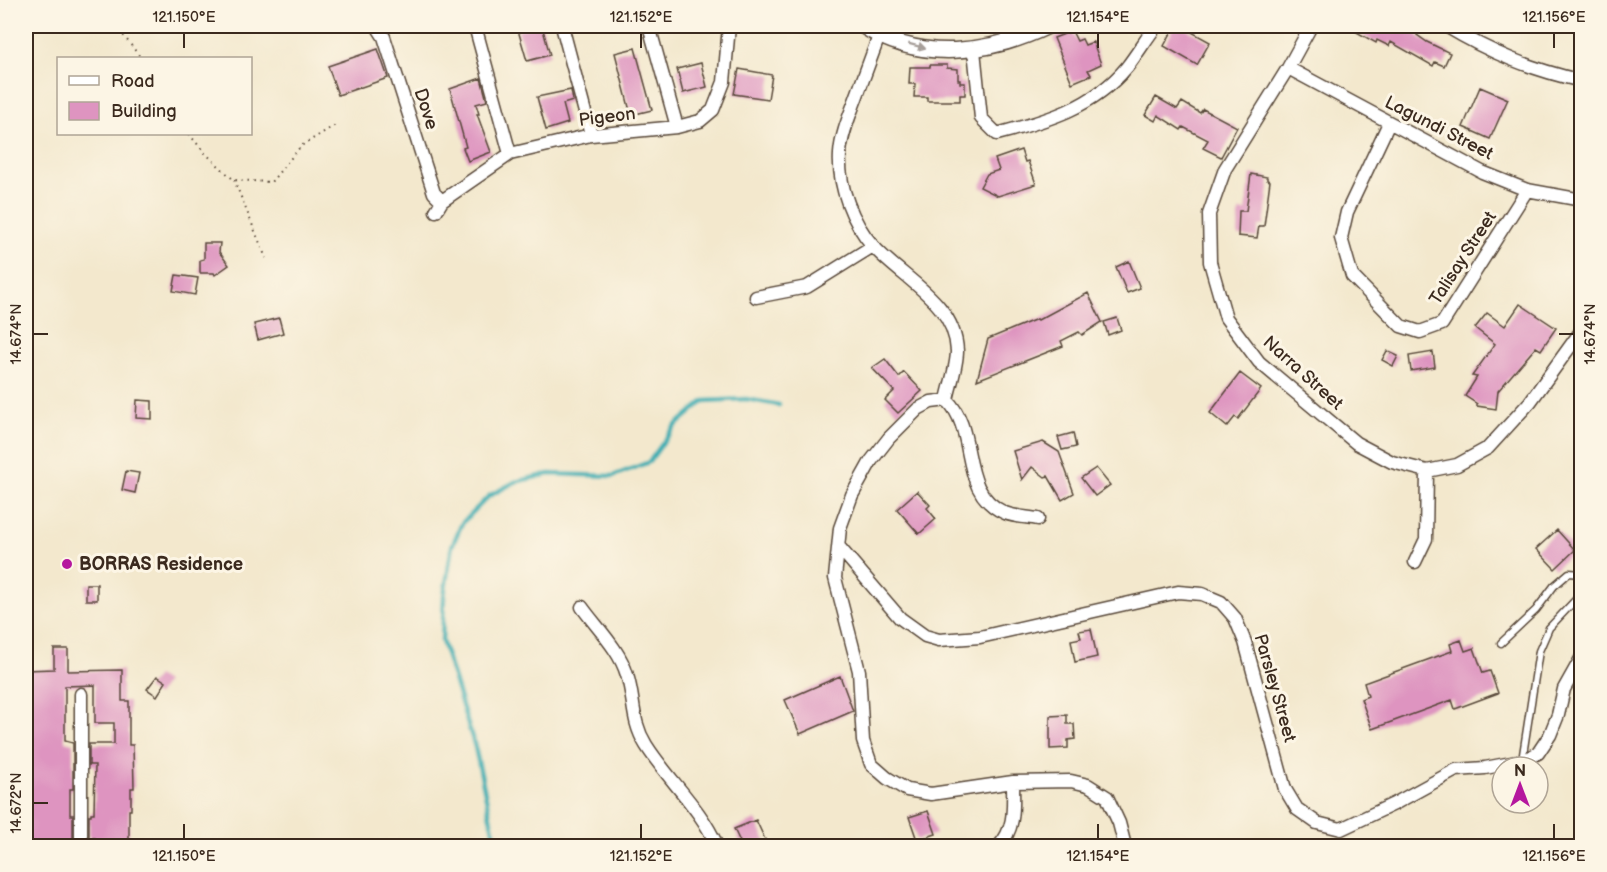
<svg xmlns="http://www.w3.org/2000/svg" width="1607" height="872" viewBox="0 0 1607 872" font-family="'Balsamiq Sans',sans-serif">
<rect width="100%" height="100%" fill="#fcf5e5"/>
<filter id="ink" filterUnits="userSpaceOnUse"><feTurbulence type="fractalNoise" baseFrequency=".0167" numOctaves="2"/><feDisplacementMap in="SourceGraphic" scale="12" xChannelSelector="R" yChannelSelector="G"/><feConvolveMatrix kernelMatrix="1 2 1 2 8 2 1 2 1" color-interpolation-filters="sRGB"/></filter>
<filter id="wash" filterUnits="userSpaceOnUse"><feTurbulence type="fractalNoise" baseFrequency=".008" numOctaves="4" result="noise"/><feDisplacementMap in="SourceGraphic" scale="24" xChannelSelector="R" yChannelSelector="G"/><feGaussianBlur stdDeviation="1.35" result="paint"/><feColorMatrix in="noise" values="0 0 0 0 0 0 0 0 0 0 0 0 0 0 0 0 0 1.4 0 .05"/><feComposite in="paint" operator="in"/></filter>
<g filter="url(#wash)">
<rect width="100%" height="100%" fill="#f3e8cd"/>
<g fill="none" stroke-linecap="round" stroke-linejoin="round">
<path stroke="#3caeb3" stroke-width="4.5" d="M 500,846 L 493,830 L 475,747 L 442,641 L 444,596 L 452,546 L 462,523 L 489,496 L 515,482 L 549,474 L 613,476 L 649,462 L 675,426 L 704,401 L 746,399 L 779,405"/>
</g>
<g id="blocks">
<path fill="#de94c0" d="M 535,26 L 542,26 L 550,55 L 527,61 L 518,30 Z
M 1175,26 L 1181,26 L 1210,42 L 1197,65 L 1164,46 Z
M 1346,26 L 1424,26 L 1417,35 L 1427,42 L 1450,53 L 1444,66 L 1435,62 L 1433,66 L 1391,42 L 1389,46 L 1377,40 L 1376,43 Z
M 1072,31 L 1077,41 L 1082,39 L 1085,45 L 1093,42 L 1101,64 L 1088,70 L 1091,75 L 1072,83 L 1054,38 Z
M 635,48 L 652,110 L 631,115 L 615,53 Z
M 378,49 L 388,78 L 338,95 L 328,66 Z
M 701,63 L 707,87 L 683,93 L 677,69 Z
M 930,65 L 947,65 L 947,68 L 958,69 L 958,80 L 960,80 L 960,83 L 965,83 L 965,95 L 960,95 L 960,101 L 927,101 L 927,97 L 914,97 L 915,84 L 909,84 L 910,67 L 930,67 Z
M 739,69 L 772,75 L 768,99 L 734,94 Z
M 481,78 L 487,101 L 476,104 L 479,114 L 477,114 L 491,152 L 468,161 L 463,148 L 466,147 L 450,89 Z
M 1480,87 L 1508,99 L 1490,139 L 1463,127 Z
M 571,90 L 573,101 L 563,104 L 568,123 L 546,130 L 537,97 Z
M 1156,97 L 1177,109 L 1182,102 L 1200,113 L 1203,109 L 1237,127 L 1221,157 L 1203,148 L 1208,140 L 1183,127 L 1181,130 L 1158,115 L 1155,121 L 1145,115 Z
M 1021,150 L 1025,162 L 1028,161 L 1036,184 L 998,196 L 980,187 L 987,174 L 999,170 L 995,159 Z
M 1251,174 L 1267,177 L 1267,180 L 1270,181 L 1264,226 L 1259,226 L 1257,238 L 1238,236 L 1239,211 L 1246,211 Z
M 204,243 L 220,243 L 219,252 L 229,265 L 215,275 L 214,273 L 200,273 L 200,260 L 204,259 Z
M 1129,261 L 1140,288 L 1127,293 L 1116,267 Z
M 176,275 L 198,278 L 195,295 L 173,291 Z
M 1088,293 L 1102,322 L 1082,335 L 1079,332 L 1061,341 L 1063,346 L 977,380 L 988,339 L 1037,319 L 1038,320 Z
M 1520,304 L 1556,328 L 1541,350 L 1536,347 L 1498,391 L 1496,409 L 1477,406 L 1477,404 L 1465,396 L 1477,377 L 1472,376 L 1495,344 L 1475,328 L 1487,313 L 1505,326 Z
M 279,318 L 283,333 L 258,340 L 254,324 Z
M 1117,318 L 1121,330 L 1108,335 L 1104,322 Z
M 1387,351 L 1398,356 L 1393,366 L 1382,360 Z
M 1433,352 L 1435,367 L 1411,371 L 1409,356 Z
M 885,359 L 899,377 L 904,372 L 922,391 L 898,413 L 885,400 L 894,391 L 872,368 Z
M 1240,373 L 1261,389 L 1238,419 L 1235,417 L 1227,427 L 1210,413 Z
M 137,400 L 152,401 L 152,419 L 136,418 Z
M 1073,433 L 1076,447 L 1062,450 L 1058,437 Z
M 1043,442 L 1059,452 L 1074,493 L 1062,500 L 1048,476 L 1045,477 L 1032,467 L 1022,480 L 1013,451 Z
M 1096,468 L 1110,485 L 1095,496 L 1081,478 Z
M 126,471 L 139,473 L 135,493 L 122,490 Z
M 917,491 L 930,505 L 927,508 L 936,519 L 919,534 L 897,509 Z
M 1557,530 L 1575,550 L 1555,569 L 1536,549 Z
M 86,584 L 97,584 L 97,600 L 86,600 Z
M 1091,629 L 1097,657 L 1075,662 L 1071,640 L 1081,638 L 1079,631 Z
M 1461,640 L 1465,651 L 1474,648 L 1483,673 L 1490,671 L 1498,693 L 1455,709 L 1452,700 L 1372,729 L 1361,699 L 1368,696 L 1364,683 L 1452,651 L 1450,644 Z
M 54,649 L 68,649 L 68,671 L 122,670 L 122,701 L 129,701 L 129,745 L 133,745 L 134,788 L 131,788 L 131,810 L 129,810 L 129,846 L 95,846 L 95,838 L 89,838 L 89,815 L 91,815 L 91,813 L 94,813 L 95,765 L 89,765 L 89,744 L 114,744 L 114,723 L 95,723 L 95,685 L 65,686 L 65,741 L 73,743 L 73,789 L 70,789 L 70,815 L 73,815 L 73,846 L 26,846 L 26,670 L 54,669 Z
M 157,676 L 166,682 L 157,696 L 147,689 Z
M 840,676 L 853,711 L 800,734 L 785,700 Z
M 1067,715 L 1067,724 L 1074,724 L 1075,739 L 1068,740 L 1068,748 L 1050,749 L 1050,716 Z
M 928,811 L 936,834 L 917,840 L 909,817 Z
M 756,820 L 768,846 L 742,846 L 734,829 Z"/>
</g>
</g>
<g filter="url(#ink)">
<use href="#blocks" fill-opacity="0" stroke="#574638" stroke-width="1.5"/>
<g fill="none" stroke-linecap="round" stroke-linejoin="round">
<defs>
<path id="service" d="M 1501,643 L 1536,610 L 1554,586 L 1569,573 L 1582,574
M 1522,761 L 1539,651 L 1549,628 L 1582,593"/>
<path id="minor" d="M 377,26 L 384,37 L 434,193 L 442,201
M 475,26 L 510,154
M 562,26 L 591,135
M 649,26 L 677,127
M 1311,26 L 1288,68 L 1225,169 L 1209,214 L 1210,262 L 1226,318 L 1259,362 L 1356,443 L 1392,462 L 1427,471 L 1457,465 L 1488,448 L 1530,402 L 1582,330
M 1446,26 C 1491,53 1530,69 1582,81
M 879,36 C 871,58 863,79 855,101 C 849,117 841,136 840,154 C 838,186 852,222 873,246 C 902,279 955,301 957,351 C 957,366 950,385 947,400
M 974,50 L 981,118 L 997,134 C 1046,121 1093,108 1127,67 C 1137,54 1146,39 1156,26
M 1288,68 L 1482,172 L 1527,190 L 1582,200
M 1389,123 L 1347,212 L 1341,238 L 1352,276 L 1401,326 L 1420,332 L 1442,324 L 1527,190
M 436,211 L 442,201 L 510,154 L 591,135 L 677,127 L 700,121 L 713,110 L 724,82 L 729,26
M 756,297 L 807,287 L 873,246
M 947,400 L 931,402 L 918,409 L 889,438 L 871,461 L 852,495 L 840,528 L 835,578 L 859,671 L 863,741 L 871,764 L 887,778 L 907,790 L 931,794 L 1013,782 L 1071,781 L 1088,785 L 1107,797 L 1119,823 L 1125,846
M 947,400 C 979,432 957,492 1005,513 C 1015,517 1028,517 1038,519
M 839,547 L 900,618 L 925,636 L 939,640 L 980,637 L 1178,592 L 1202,594 L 1221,602 L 1235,618 L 1245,642 L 1285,789 L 1297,809 L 1317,823 L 1341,829 L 1394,804 L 1456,770 L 1485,768 L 1522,761 L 1538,753 L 1550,735 L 1558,715 L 1564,689 L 1582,657
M 1415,562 L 1426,539 L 1427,471
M 582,607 C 597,628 620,650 627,675 C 635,700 631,721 646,745 C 668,780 701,808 717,846
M 81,846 L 81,694
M 999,846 C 1016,828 1013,806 1013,782"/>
<path id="tertiary" d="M 863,26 C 919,63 990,54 1048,26"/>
</defs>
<use href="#service" stroke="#574638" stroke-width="9"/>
<use href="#minor" stroke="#574638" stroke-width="15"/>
<use href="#tertiary" stroke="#574638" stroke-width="18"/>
<path stroke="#574638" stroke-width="2" stroke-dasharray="1.5 4.5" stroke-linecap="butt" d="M 116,26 L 141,58
M 189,134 L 205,153 L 234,180 L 271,182 L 301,146 L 337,124
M 234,180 L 266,258"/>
<use href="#service" stroke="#fff" stroke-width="6"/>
<use href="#minor" stroke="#fff" stroke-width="12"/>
<use href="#tertiary" stroke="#fff" stroke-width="15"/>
</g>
<defs><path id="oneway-solid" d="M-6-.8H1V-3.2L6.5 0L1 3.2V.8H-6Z" transform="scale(1.5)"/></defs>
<use fill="#a79f9a" href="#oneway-solid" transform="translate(917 46) rotate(15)"/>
</g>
<path fill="none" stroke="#3b2a1e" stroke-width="2" d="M 184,33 L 184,48M 641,33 L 641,48M 1098,33 L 1098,48M 1554,33 L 1554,48M 33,334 L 48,334M 1559,334 L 1574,334M 33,803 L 48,803M 184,824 L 184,839M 641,824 L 641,839M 1098,824 L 1098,839M 1554,824 L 1554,839"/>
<circle fill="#b5179e" stroke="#fcf5e5" stroke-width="2" cx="67" cy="564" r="6"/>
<g text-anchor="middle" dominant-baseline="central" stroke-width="6" stroke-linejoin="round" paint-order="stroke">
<g font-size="18" fill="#3b2a1e" stroke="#fcf5e5">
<text transform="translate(426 109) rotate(72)">Dove</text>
<text transform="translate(607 117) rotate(-7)">Pigeon</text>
<text transform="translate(1439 128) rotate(27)">Lagundi Street</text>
<text transform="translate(1463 258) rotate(-57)">Talisay Street</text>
<text transform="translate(1303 373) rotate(42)">Narra Street</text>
<text transform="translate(1275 688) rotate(74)">Parsley Street</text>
</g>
<g font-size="18" font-weight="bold" fill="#3b2a1e" stroke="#fcf5e5" text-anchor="start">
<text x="79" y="564">BORRAS Residence</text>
</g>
</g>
<rect width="1607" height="872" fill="none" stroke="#fcf5e5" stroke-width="66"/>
<rect x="57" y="57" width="195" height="78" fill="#fcf5e5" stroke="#afa495" stroke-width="1.5"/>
<rect x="69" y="76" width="30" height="9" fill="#ffffff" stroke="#afa495" stroke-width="1.5"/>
<text x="111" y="87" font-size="18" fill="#3b2a1e">Road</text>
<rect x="69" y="102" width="30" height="18" fill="#de94c0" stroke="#afa495" stroke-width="1.5"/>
<text x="111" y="117" font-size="18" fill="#3b2a1e">Building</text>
<g transform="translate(1520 785)"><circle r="28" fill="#fcf5e5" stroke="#afa495" stroke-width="1.5"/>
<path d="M0-4.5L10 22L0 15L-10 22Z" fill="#b5179e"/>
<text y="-9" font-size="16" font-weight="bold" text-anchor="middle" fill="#3b2a1e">N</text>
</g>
<rect x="33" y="33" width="1541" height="806" fill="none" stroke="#3b2a1e" stroke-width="2"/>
<g font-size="15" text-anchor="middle" fill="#3b2a1e">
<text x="184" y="22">121.150°E</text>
<text x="641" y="22">121.152°E</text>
<text x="1098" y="22">121.154°E</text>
<text x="1554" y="22">121.156°E</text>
<text transform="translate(16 334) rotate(-90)" y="5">14.674°N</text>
<text transform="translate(1590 334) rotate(-90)" y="5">14.674°N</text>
<text transform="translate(16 803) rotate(-90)" y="5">14.672°N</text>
<text x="184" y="861">121.150°E</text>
<text x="641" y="861">121.152°E</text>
<text x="1098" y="861">121.154°E</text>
<text x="1554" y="861">121.156°E</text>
</g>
</svg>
